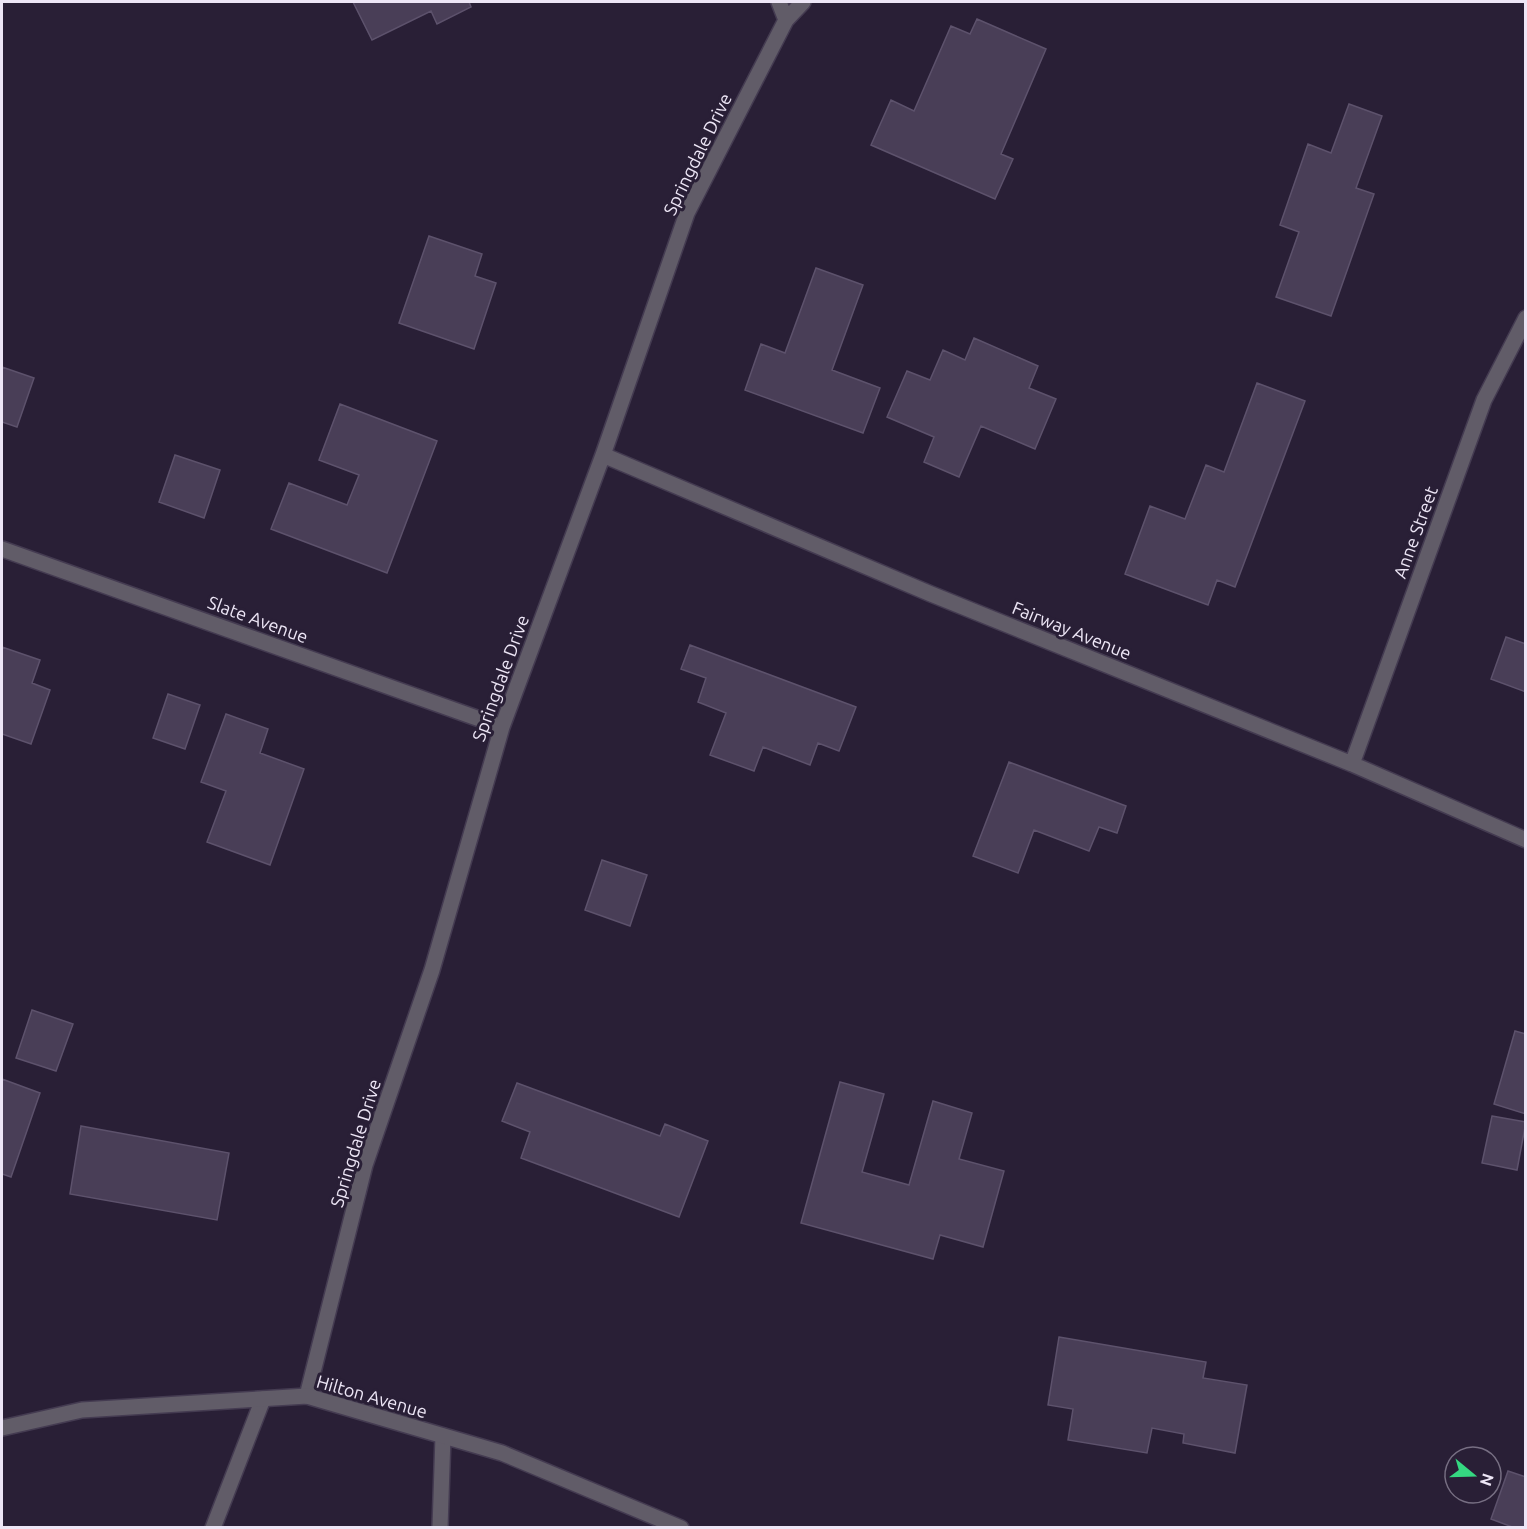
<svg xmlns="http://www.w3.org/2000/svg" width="1527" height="1529" viewBox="0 0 1527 1529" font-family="Ubuntu,sans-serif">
<rect width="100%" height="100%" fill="#291f36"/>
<path fill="#493e57" stroke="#5d526c" stroke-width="1.5" d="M 353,2 L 469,2 L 471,7 L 437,24 L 431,11 L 372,40 Z
M 977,19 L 1046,49 L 1001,154 L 1013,159 L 995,199 L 871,145 L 891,100 L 914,111 L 951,26 L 970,34 Z
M 1349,104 L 1382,116 L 1356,188 L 1374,194 L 1331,316 L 1276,297 L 1299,232 L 1280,225 L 1308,144 L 1331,153 Z
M 429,236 L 482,254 L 475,276 L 496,283 L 474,349 L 399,323 Z
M 816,268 L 863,285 L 832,370 L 880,388 L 863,433 L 745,390 L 761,344 L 785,353 Z
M 974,338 L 1038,366 L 1029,388 L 1056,399 L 1035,449 L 981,426 L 959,477 L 924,462 L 934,437 L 887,417 L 907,371 L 930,380 L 943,350 L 965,360 Z
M 2,367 L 34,378 L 17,427 L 2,422 Z
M 1257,383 L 1305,401 L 1235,587 L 1217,580 L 1208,605 L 1125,574 L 1150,506 L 1185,519 L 1206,465 L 1224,472 Z
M 340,404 L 437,441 L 387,573 L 271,529 L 289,483 L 347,505 L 359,475 L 319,460 Z
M 175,455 L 220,470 L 204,518 L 159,502 Z
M 1506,637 L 1526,644 L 1526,692 L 1491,679 Z
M 690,645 L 856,707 L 839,751 L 818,743 L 810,765 L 763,747 L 754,771 L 710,755 L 726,713 L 698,702 L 706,678 L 681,669 Z
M 2,647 L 40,660 L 32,683 L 50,690 L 31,744 L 2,734 Z
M 168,694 L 200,705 L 185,749 L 153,738 Z
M 226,714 L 268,729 L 260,753 L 304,769 L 270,865 L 207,842 L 226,791 L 201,782 Z
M 1009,762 L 1126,806 L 1117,833 L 1099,827 L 1089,851 L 1034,830 L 1018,873 L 973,856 Z
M 602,860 L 647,875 L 630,926 L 585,910 Z
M 32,1010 L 73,1024 L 56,1071 L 16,1058 Z
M 1515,1031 L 1526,1034 L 1526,1114 L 1494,1104 Z
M 2,1079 L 40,1093 L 11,1177 L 2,1174 Z
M 840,1082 L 884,1094 L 862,1172 L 909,1185 L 933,1101 L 972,1113 L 959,1159 L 1004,1171 L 983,1247 L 940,1235 L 933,1259 L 801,1223 Z
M 517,1083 L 660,1136 L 665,1124 L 708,1141 L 679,1217 L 521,1158 L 530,1132 L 502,1121 Z
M 1492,1116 L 1526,1122 L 1517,1170 L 1482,1163 Z
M 81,1126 L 229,1153 L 217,1220 L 70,1194 Z
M 1059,1337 L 1206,1362 L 1203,1378 L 1247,1385 L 1235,1453 L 1183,1443 L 1184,1434 L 1152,1428 L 1147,1453 L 1068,1440 L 1073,1409 L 1048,1405 Z
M 1508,1471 L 1526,1477 L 1526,1528 L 1515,1528 L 1491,1519 Z"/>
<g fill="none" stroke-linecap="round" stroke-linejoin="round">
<defs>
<path id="service" d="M 213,1528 L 263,1399
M 440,1528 L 443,1436"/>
<path id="minor" d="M 779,2 L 786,20
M 603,455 L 931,594 L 1352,764 L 1526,840
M 2,549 L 502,727
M 1352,764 L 1484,400 L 1526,318
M 307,1396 L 365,1165 L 432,970 L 502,727 L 603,455 L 687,213 L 786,20 L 803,2"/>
<path id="tertiary" d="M 2,1428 L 82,1410 L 307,1396 L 502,1453 L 681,1528"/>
</defs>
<use href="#service" stroke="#443b51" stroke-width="18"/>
<use href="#minor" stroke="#443b51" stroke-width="18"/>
<use href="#tertiary" stroke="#443b51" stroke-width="18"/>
<use href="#service" stroke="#615c68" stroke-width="15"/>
<use href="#minor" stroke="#615c68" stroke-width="15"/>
<use href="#tertiary" stroke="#615c68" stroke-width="15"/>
</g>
<g text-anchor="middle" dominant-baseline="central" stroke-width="6" stroke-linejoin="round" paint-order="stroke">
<g font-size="18" fill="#ede6f6" stroke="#291f36">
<text transform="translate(697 154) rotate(-64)">Springdale Drive</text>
<text transform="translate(1415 532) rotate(-70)">Anne Street</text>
<text transform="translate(258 619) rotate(20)">Slate Avenue</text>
<text transform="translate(1072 630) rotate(22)">Fairway Avenue</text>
<text transform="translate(500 678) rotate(-70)">Springdale Drive</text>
<text transform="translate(355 1143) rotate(-73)">Springdale Drive</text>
<text transform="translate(372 1396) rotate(16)">Hilton Avenue</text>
</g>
</g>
<rect width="1527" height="1529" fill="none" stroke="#ede6f6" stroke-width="6"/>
<g transform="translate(1473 1475) rotate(109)"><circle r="28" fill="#291f36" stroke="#776f83" stroke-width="1.5"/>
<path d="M0-4.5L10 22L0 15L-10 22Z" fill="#35d881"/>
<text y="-9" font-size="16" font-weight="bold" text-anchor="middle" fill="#ede6f6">N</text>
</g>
</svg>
